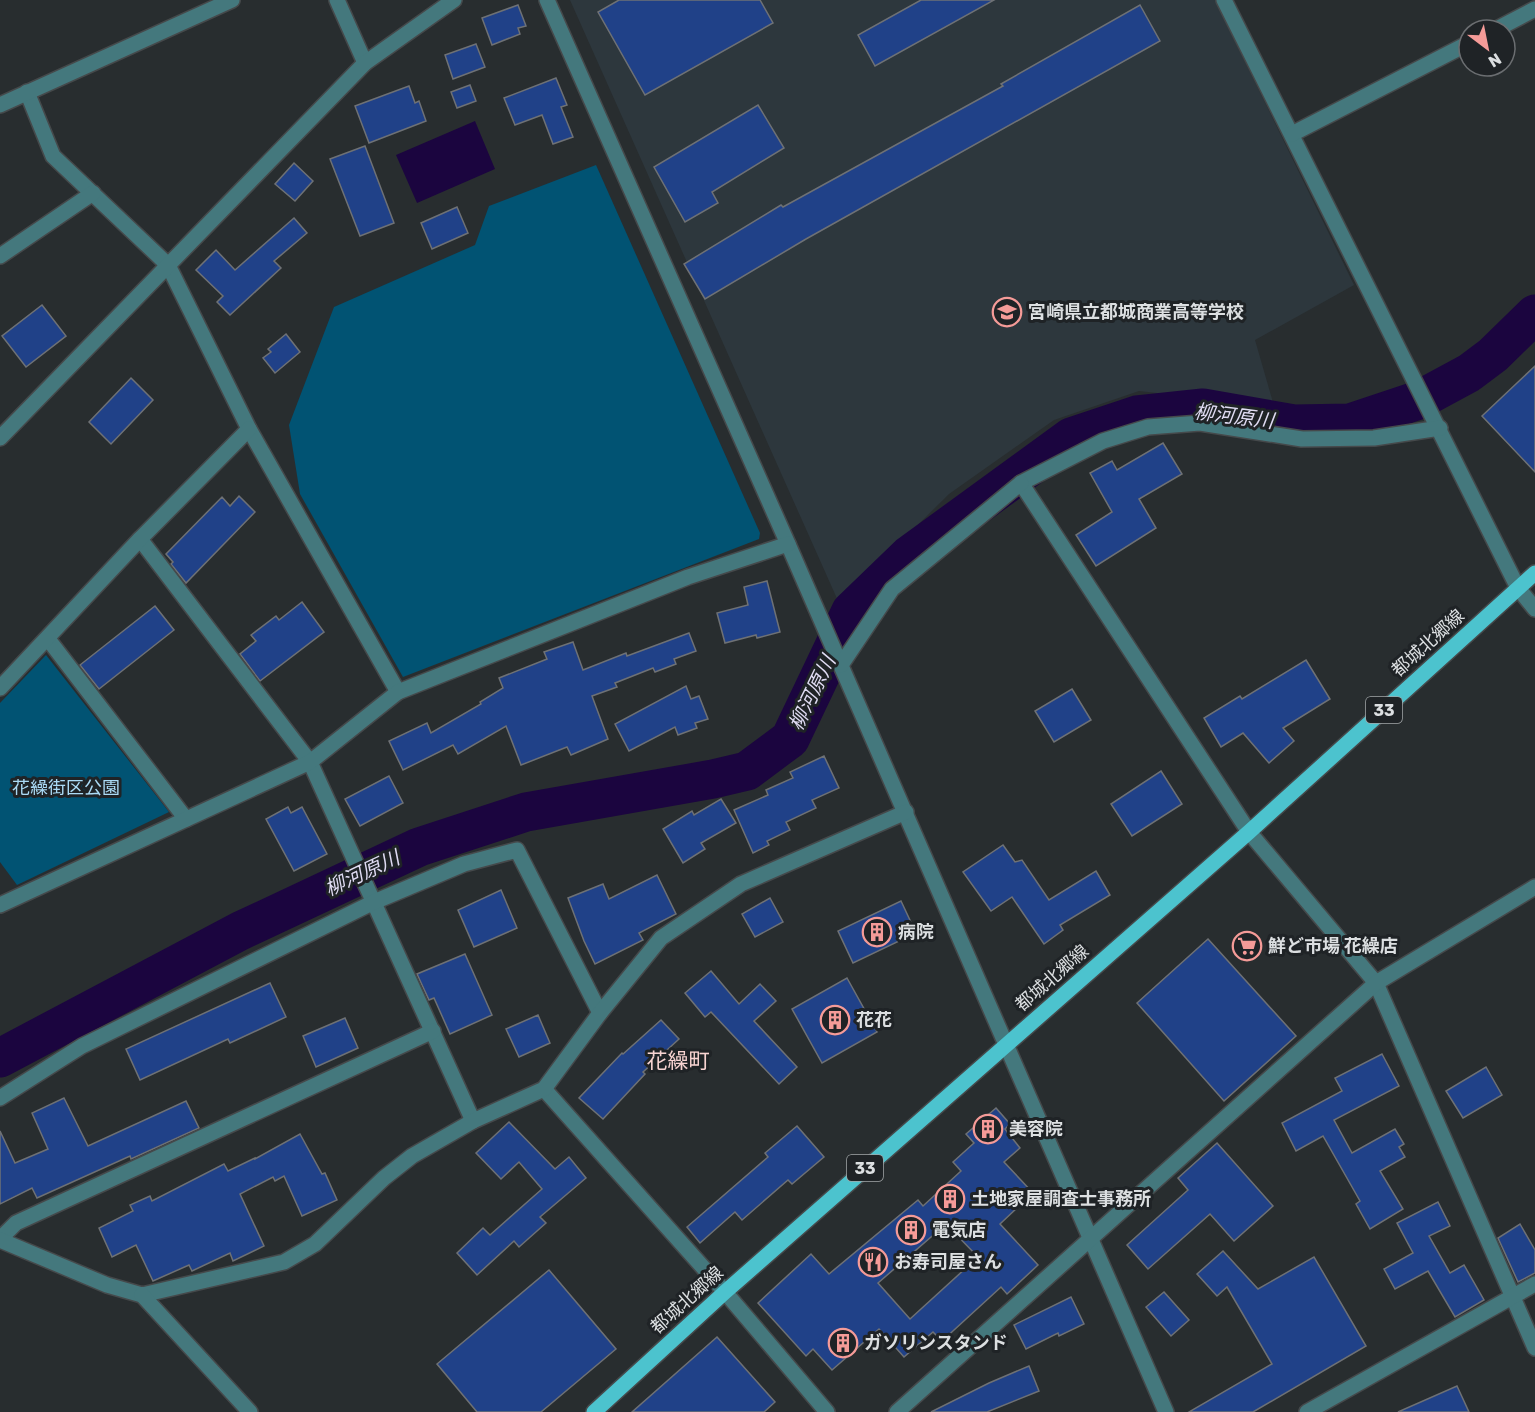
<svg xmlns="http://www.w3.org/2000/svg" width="1535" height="1412" font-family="Rubik,'Noto Sans JP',sans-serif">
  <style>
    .built { fill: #2d373d }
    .green { fill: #015373 }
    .water { fill: #1b053f }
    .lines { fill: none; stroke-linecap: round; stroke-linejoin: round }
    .river { stroke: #1b053f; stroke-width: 39 }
    .building { fill: #204188; stroke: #6e7175; stroke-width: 1.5; fill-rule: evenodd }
    .minor-casing { stroke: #45494b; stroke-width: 18 }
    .major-casing { stroke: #45494b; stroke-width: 18 }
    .minor { stroke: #44787d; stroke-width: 15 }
    .major { stroke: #4cc3ce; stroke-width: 15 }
    .labels { text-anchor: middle; stroke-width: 6; stroke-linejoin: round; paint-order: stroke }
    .shield { fill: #1f2326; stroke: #a3a7a9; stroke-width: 1.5 }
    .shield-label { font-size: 16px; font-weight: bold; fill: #dcdfe1 }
    .poi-label { font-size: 18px; font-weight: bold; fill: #dcdfe1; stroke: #1f2326; text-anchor: start }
    .street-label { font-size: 18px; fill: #dcdfe1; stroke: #1f2326 }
    .park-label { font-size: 18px; fill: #abdbf6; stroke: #1f2326 }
    .water-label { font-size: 20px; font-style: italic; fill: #dfdbf2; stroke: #1f2326 }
    .quarter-label { font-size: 21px; fill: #f8d4d2; stroke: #1f2326 }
  </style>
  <rect width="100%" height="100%" fill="#282d2f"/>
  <polygon class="built" points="570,0 1215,0 1354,285 1255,340 1274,406 1139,391 1054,420 949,494 839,603"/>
  <g class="green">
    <polygon points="596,165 760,533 759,539 403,677 300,494 289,425 334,307 475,245 489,206"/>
    <polygon points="46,655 169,812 17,885 0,862 0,703"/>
  </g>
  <polygon class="water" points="475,121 495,169 417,203 396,155"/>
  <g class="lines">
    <polyline class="river" points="0,1058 240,931 419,847 526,812 713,779 747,771 790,739 851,611 909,555 1071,437 1137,415 1203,408 1294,424 1350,423 1419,400 1469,373 1493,355 1535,314"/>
  </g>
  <g class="building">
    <polygon points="619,0 760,0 773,23 645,95 598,12"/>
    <polygon points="921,0 994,0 875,66 858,35"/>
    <polygon points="518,5 526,26 518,28 520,34 492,45 482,18"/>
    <polygon points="1140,5 1160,41 806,239 705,299 684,264 781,205 783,207 1003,86 1001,84"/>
    <polygon points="476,44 485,67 453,79 445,55"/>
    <polygon points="556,78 567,105 561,107 573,137 553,144 542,115 515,125 504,98"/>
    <polygon points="470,85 476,101 457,108 451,92"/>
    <polygon points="409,86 415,103 419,101 426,121 369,143 355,106"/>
    <polygon points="758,105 784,148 712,192 718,203 685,222 654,167"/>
    <polygon points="365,146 394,223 360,236 330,159"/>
    <polygon points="294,163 313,181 295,201 275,184"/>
    <polygon points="457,207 468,233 432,249 421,223"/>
    <polygon points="294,218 307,233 274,261 281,268 230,315 217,302 223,296 196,270 216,250 235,270"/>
    <polygon points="42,305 66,336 26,367 2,336"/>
    <polygon points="286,334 300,352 275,373 263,358 271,352 268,349"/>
    <polygon points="1535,366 1535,472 1482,416"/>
    <polygon points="131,378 153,400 111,444 89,422"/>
    <polygon points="1163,443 1182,474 1139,499 1156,528 1096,566 1076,535 1112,512 1090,473 1112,461 1117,470"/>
    <polygon points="239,496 255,512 186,583 171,564 173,562 166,554 222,497 230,506"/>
    <polygon points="767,581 780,632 757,638 756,635 725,643 717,613 748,605 744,587"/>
    <polygon points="302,602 324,632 260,681 240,654 256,641 251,635 276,616 279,620"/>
    <polygon points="155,606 174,630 99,689 80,665"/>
    <polygon points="689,633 696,651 674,659 676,664 655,672 653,668 615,683 617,687 592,696 608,739 571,755 567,747 521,765 506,726 458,754 453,745 403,770 389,741 427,723 431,733 481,704 480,702 503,688 499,678 547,659 544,652 573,642 583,670 626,653 627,656"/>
    <polygon points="1306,660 1330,699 1283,728 1294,741 1269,763 1243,733 1221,747 1204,718 1240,696 1242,699"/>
    <polygon points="686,686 691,699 699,696 708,719 695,723 697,728 678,735 675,727 629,751 615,724"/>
    <polygon points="1072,689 1091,720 1054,742 1035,711"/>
    <polygon points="824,756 839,788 812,800 816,808 786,822 790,830 767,841 769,845 753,853 734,810 768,795 766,790 793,778 790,772"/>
    <polygon points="1161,771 1182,804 1132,836 1111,804"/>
    <polygon points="389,776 403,803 360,826 345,799"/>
    <polygon points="721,799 736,823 701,843 705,849 683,863 663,829 692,811 694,815"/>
    <polygon points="288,807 291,813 302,807 327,854 294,871 266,819"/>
    <polygon points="1003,845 1015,862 1022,860 1049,900 1096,871 1110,895 1060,925 1063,930 1044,944 1012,897 991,911 963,872"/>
    <polygon points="657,875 676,914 639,933 643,940 595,964 584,941 568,898 603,884 609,899"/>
    <polygon points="501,890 517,928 474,947 458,910"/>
    <polygon points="770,898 783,922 755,937 742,914"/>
    <polygon points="901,901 916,933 853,963 838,931"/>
    <polygon points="1208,939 1296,1036 1224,1101 1137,1003"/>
    <polygon points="465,954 492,1015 450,1034 434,998 429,1000 417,974"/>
    <polygon points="711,971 739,1004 760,984 776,1001 754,1021 797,1067 779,1084 711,1012 705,1017 685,993"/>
    <polygon points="847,978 877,1032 822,1063 792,1009"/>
    <polygon points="270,983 286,1017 230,1043 228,1039 140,1080 126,1049"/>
    <polygon points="538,1015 550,1043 519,1057 506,1029"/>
    <polygon points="345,1018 358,1048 316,1067 303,1036"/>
    <polygon points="661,1020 679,1039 643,1072 645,1074 603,1119 579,1098 622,1053 623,1054"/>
    <polygon points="1382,1054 1399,1086 1334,1120 1352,1153 1395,1129 1404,1144 1399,1147 1405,1157 1380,1171 1403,1209 1370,1229 1356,1204 1360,1201 1323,1136 1296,1151 1282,1123 1342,1091 1335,1078"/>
    <polygon points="1486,1067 1502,1095 1463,1118 1446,1091"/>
    <polygon points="64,1098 88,1146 186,1101 199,1128 131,1159 130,1156 37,1198 32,1188 0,1204 0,1131 15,1163 48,1149 32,1113"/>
    <path d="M996 1108 1010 1124 1005 1129 1020 1148 1004 1162 1033 1193 1000 1224 1038 1265 1007 1294 1001 1287 942 1341 933 1332 904 1357 879 1329 832 1370 813 1349 806 1356 758 1303 811 1254 829 1274 918 1200 923 1206 961 1171 953 1162 974 1143 966 1134ZM946 1224 978 1257 910 1319 878 1283Z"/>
    <polygon points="509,1122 555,1169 569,1157 586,1178 540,1217 546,1223 519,1247 514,1241 477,1275 457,1253 483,1228 490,1235 542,1189 519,1162 501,1179 476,1153"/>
    <polygon points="797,1126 824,1157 792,1184 788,1180 742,1220 735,1212 700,1243 687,1227 768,1157 765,1153"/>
    <polygon points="300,1134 322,1174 325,1173 337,1200 302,1216 284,1176 275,1181 273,1177 240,1194 264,1246 233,1261 230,1253 192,1271 189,1265 153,1281 136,1245 112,1257 99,1228 133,1211 130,1205 150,1196 152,1201 224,1164 228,1171 255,1158 255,1159"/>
    <polygon points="1217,1143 1273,1206 1234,1241 1210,1214 1148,1269 1127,1245 1188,1190 1178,1178"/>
    <polygon points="1438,1202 1450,1226 1429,1236 1450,1273 1464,1265 1484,1300 1455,1317 1428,1271 1395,1289 1384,1269 1413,1253 1397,1223"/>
    <polygon points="1520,1224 1535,1250 1535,1273 1518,1282 1498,1238"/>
    <polygon points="1223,1251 1258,1289 1314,1257 1366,1346 1253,1412 1189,1412 1272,1364 1227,1287 1217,1296 1197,1274"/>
    <polygon points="549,1270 616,1349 541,1412 477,1412 437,1364"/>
    <polygon points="1164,1292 1189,1320 1171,1336 1146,1307"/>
    <polygon points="1071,1297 1084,1324 1059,1336 1058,1333 1026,1349 1014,1325"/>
    <polygon points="717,1337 775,1402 764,1412 632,1412"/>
    <polygon points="1029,1366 1039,1391 987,1412 931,1412 989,1383"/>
    <polygon points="1457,1386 1469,1412 1398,1412"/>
  </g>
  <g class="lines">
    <g class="minor-casing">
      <g id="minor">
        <polyline points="337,0 365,63"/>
        <polyline points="547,0 788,544 1166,1412"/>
        <polyline points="1224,0 1518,588 1535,609"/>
        <polyline points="1495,30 1535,9"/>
        <polyline points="27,92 53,156 168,265 249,429 398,692"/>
        <polyline points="0,105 232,0"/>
        <polyline points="1292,134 1469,43"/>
        <polyline points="0,256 93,193"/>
        <polyline points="1440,428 1374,438 1302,439 1200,423 1148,427 1103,441 1021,483 1249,832 1376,983 1535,1348"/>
        <polyline points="0,438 365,63 454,0"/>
        <polyline points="140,539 310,762 473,1121"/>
        <polyline points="48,639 186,819"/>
        <polyline points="841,665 892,589 1021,483"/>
        <polyline points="0,688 140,539 249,429"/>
        <polyline points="0,905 310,762 398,692 688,577 788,544"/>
        <polyline points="544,1089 725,1292 827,1412"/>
        <polyline points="0,1098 82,1046 374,902 464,864 517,850 600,1013"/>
        <polyline points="0,1239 16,1223 433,1031"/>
        <polyline points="0,1240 107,1285 142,1295 284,1262 315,1244 384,1178 412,1156 473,1121 544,1089 600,1013 661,938 741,884 906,812"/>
        <polyline points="142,1295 250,1412"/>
        <polyline points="897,1412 1376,983 1535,887"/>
        <polyline points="1307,1412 1535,1284"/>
      </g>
    </g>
    <g class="major-casing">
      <polyline id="major" points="594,1412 725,1292 1249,832 1535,573"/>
    </g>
    <use href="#minor" class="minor"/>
    <use href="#major" class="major"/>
  </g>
  <defs>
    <g id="school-ring" transform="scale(1.5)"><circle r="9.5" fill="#1f2326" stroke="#f59b98" stroke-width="1.5"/><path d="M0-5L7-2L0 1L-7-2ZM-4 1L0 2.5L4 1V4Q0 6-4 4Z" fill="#f59b98"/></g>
    <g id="building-ring" transform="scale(1.5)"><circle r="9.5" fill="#1f2326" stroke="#f59b98" stroke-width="1.5"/><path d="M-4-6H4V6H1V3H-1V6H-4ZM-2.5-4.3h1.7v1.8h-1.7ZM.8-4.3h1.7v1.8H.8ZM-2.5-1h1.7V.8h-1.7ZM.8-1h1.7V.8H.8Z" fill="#f59b98"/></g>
    <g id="supermarket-ring" transform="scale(1.5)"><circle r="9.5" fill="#1f2326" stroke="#f59b98" stroke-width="1.5"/><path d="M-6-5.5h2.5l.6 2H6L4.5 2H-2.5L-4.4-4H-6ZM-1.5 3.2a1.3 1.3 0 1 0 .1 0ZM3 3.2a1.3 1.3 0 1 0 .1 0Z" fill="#f59b98"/></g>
    <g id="restaurant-ring" transform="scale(1.5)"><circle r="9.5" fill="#1f2326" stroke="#f59b98" stroke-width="1.5"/><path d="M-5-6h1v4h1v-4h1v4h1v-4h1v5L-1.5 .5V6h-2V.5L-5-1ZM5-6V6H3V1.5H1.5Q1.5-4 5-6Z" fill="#f59b98"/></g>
  </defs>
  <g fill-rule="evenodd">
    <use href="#school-ring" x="1007" y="312"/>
    <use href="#building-ring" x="877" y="932"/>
    <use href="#supermarket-ring" x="1247" y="946"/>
    <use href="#building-ring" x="835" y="1020"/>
    <use href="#building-ring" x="988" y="1129"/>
    <use href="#building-ring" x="950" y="1199"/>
    <use href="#building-ring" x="911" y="1230"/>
    <use href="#restaurant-ring" x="873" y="1262"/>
    <use href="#building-ring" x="843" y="1343"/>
  </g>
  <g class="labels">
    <g class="shield">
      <rect x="1366" y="697" width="36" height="26" rx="4.5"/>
      <rect x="847" y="1155" width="36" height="26" rx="4.5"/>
    </g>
    <g class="shield-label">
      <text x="1384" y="716">33</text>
      <text x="865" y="1174">33</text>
    </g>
    <g class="poi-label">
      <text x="1028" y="318">宮崎県立都城商業高等学校</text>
      <text x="898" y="938">病院</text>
      <text x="1268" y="952">鮮ど市場 花繰店</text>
      <text x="856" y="1026">花花</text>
      <text x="1009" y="1135">美容院</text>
      <text x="971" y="1205">土地家屋調査士事務所</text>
      <text x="932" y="1236">電気店</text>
      <text x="894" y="1268">お寿司屋さん</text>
      <text x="864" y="1349">ガソリンスタンド</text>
    </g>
    <g class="street-label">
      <text transform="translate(1428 643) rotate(-42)" y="6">都城北郷線</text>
      <text transform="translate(1052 978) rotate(-41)" y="6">都城北郷線</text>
      <text transform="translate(687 1300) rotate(-42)" y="6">都城北郷線</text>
    </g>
    <g class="park-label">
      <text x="66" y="794">花繰街区公園</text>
    </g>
    <g class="water-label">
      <text transform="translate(1234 416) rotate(7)" y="7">柳河原川</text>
      <text transform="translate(812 693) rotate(-64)" y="7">柳河原川</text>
      <text transform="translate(362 873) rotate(-25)" y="7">柳河原川</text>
    </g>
    <g class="quarter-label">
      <text x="678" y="1068">花繰町</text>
    </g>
  </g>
  <g transform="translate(1487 48) rotate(148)"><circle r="28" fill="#1f2326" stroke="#6b6e71" stroke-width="1.5"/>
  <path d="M0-4.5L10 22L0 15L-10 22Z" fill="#f59b98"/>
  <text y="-9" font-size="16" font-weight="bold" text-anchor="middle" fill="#dcdfe1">N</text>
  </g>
</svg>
